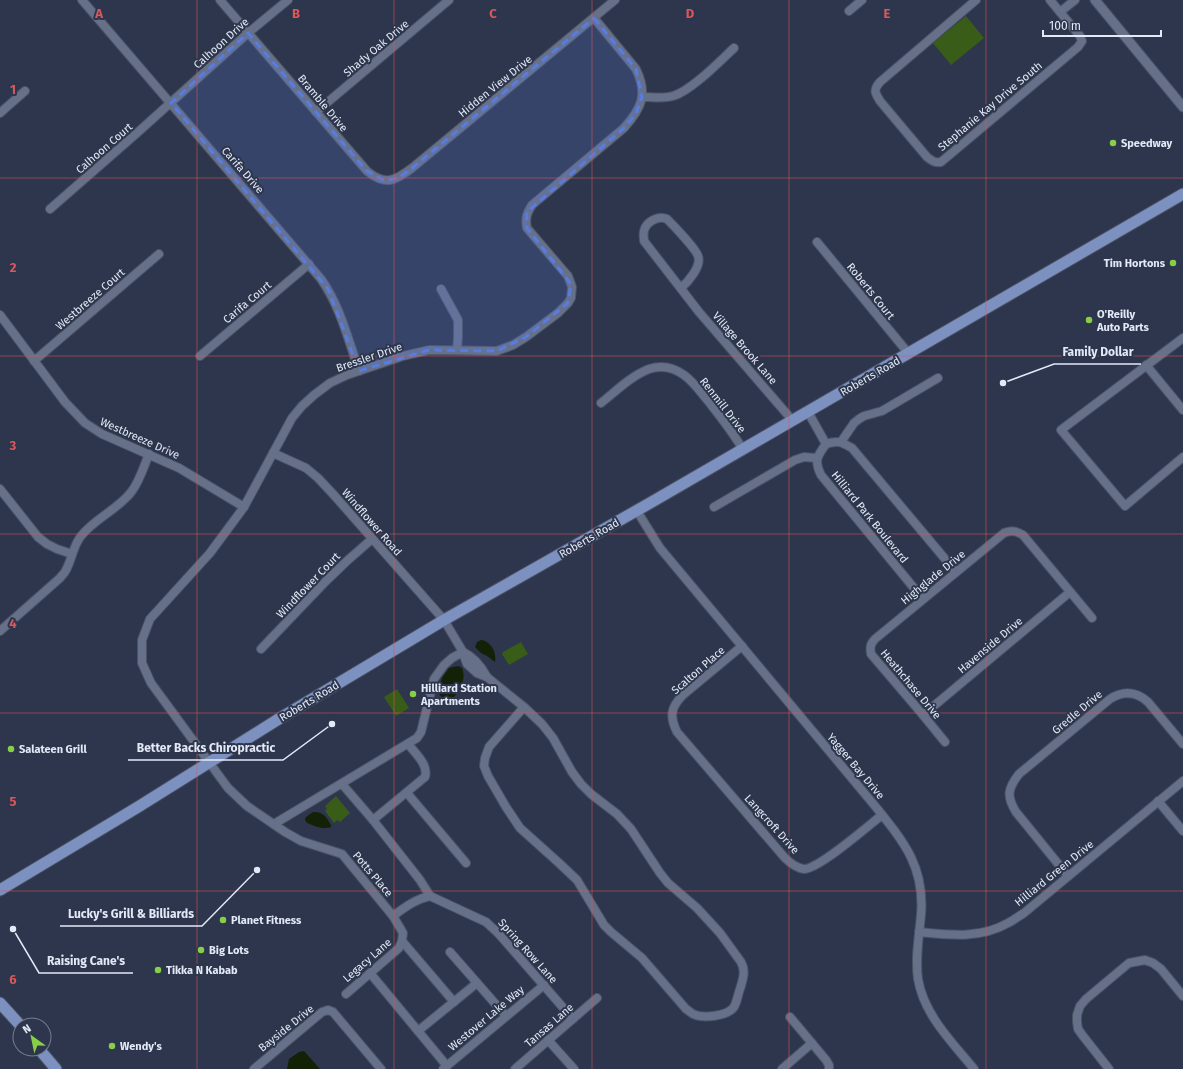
<svg xmlns="http://www.w3.org/2000/svg" width="1183" height="1069" font-family="'Fira Sans',sans-serif">
  <style>
    .green { fill: #395c19 }
    .water { fill: #132107 }
    .lines { fill: none; stroke-linecap: round; stroke-linejoin: round }
    .minor-casing { stroke: #4b5264; stroke-width: 10 }
    .tertiary-casing { stroke: #4b5264; stroke-width: 11 }
    .primary-casing { stroke: #4b5264; stroke-width: 13 }
    .minor { stroke: #667089; stroke-width: 8 }
    .tertiary { stroke: #667089; stroke-width: 9 }
    .primary { stroke: #7d91c1; stroke-width: 11 }
    .marked { fill: #587ce1; fill-opacity: 0.2; stroke: #587ce1; stroke-width: 3; stroke-dasharray: 8 5; stroke-linejoin: round }
    .grid { fill: none; stroke: #d9585c; stroke-width: 1; stroke-opacity: 0.55 }
    .poi-dot { fill: #88cf49; stroke: #2d364c; stroke-width: 1.5 }
    .labels { text-anchor: middle; stroke-width: 4; stroke-linejoin: round; paint-order: stroke }
    .street-label { font-size: 11px; fill: #e3e9f7; stroke: #2d364c }
    .poi-label { font-size: 11px; font-weight: bold; fill: #e3e9f7; stroke: #2d364c; text-anchor: start }
    .grid-label { font-size: 13px; text-anchor: middle; font-weight: bold; fill: #d9585c; stroke: #2d364c; stroke-width: 4; stroke-linejoin: round; paint-order: stroke }
    .leader { fill: none; stroke: #e3e9f7; stroke-width: 1.5 }
    .callout-dot { fill: #e3e9f7; stroke: #2d364c; stroke-width: 1.5 }
    .callout-label { font-size: 12px; text-anchor: middle; font-weight: bold; fill: #e3e9f7; stroke: #2d364c; stroke-width: 4; stroke-linejoin: round; paint-order: stroke }
  </style>
  <rect width="100%" height="100%" fill="#2d364c"/>
  <g class="green">
    <polygon points="966,16 984,38 951,65 933,43"/>
    <polygon points="521,642 528,654 509,665 502,654 503,652"/>
    <polygon points="397,689 409,708 396,716 384,697"/>
    <polygon points="336,796 350,813 340,822 337,820 334,823 325,811 327,809 325,806"/>
  </g>
  <g class="water">
    <path d="M481 640C491 641 497 653 495 662L487 656 481 653 475 647 477 642Z"/>
    <path d="M458 666 462 668C467 680 459 690 453 699 446 701 441 698 438 692L442 678 449 668Z"/>
    <path d="M313 812C323 811 327 818 331 825V827C323 830 313 826 306 822L305 819 306 817Z"/>
    <polygon points="304,1051 320,1069 287,1069 289,1059 299,1052"/>
  </g>
  <g class="lines">
    <g class="minor-casing">
      <g id="minor">
        <path d="M82 0 321 279C340 306 348 339 359 371"/>
        <path d="M220 0 367 171C385 186 395 181 412 168L615 0"/>
        <path d="M976 0 880 82C873 90 875 93 880 101L927 157C932 161 935 163 941 162L1078 47 1082 41 1080 36 1050 0"/>
        <polyline points="849,11 862,0"/>
        <polyline points="1060,12 1075,0"/>
        <path d="M642 97C653 97 663 99 673 96 691 91 720 61 734 48"/>
        <polyline points="316,112 449,0"/>
        <polyline points="0,113 25,91"/>
        <polyline points="50,209 137,133 248,33 288,0"/>
        <polyline points="817,242 909,354"/>
        <path d="M681 288C688 282 702 266 698 256 696 249 674 226 667 219 658 215 646 222 644 231 643 235 644 238 644 241L699 312 793 421"/>
        <polyline points="441,289 458,320 458,337 457,350"/>
        <polyline points="0,315 65,402 85,423 102,434 179,468 244,507"/>
        <polyline points="1183,338 1061,430 1125,506 1183,457"/>
        <polyline points="200,356 309,264"/>
        <polyline points="34,361 159,254"/>
        <polyline points="1146,365 1183,410"/>
        <path d="M601 403C616 391 631 376 649 369 661 365 673 367 684 375 694 382 701 393 709 402 721 418 733 432 743 450"/>
        <path d="M808 412 826 444C817 456 814 461 821 475L923 599"/>
        <polyline points="841,442 854,423 859,419 864,416 882,411 938,378"/>
        <path d="M826 444C838 440 841 442 852 448L956 572"/>
        <path d="M273 453 306 468 318 478 333 494 444 620 463 652 465 659 467 664 477 673 487 677 498 686 524 707 542 724 553 738 572 772 581 784 591 794 617 814 631 829 660 873 668 883 697 908 720 933 741 962C746 971 743 979 740 989 738 994 737 1002 734 1007 728 1016 703 1019 693 1014 691 1013 688 1010 686 1009L642 958 611 932 604 925 577 880 559 863 520 828 506 807 488 776 484 766 485 758 489 747 524 707"/>
        <polyline points="0,489 38,537 47,544 57,549 72,554"/>
        <polyline points="714,507 795,460 804,457 817,458"/>
        <path d="M637 511 660 548 875 806C904 842 925 867 921 915 919 937 915 958 918 979 924 1015 952 1042 974 1069"/>
        <path d="M0 631 60 578C62 575 65 573 66 570 72 559 73 546 81 536 95 518 119 509 132 491 140 480 144 466 149 454"/>
        <path d="M742 646 683 695C671 707 669 716 677 732L785 858C790 863 797 868 804 869 819 869 868 826 882 815"/>
        <polyline points="261,649 325,582 348,560 372,539"/>
        <path d="M463 652C474 657 481 666 487 677"/>
        <polyline points="923,715 1070,592"/>
        <path d="M945 742 923 715 871 654C870 648 870 644 875 639L1004 533C1012 530 1016 531 1023 535L1092 618"/>
        <polyline points="342,784 373,820 420,880 430,896"/>
        <polyline points="407,793 466,863"/>
        <polyline points="1158,801 1183,831"/>
        <path d="M373 820 425 777C429 765 415 753 408 744"/>
        <polyline points="274,824 417,738 421,732 434,679 444,665 452,658 463,652"/>
        <path d="M1068 876 1016 812C1006 796 1008 788 1019 774L1110 699C1124 690 1137 692 1148 702L1183 744"/>
        <path d="M393 916C405 907 416 899 430 896L486 922 498 933 573 1019"/>
        <path d="M919 932C950 935 980 939 1008 923 1014 920 1019 916 1024 913L1183 781"/>
        <polyline points="450,952 506,1016"/>
        <polyline points="370,973 447,1066"/>
        <polyline points="346,994 399,948 402,941"/>
        <path d="M454 1002 402 941 403 933 393 916 342 854 301 841 285 832 247 806 228 788 151 683 142 663V640L150 619 210 553 244 507 292 418 302 406 314 395 330 383 347 375 403 356 429 350 497 351 513 345 526 337 558 313 568 303 571 298 572 287 571 284 568 276 561 268 527 228C525 218 527 213 532 205L624 128C642 108 648 94 636 69L594 18"/>
        <polyline points="790,1017 826,1060 829,1065 829,1069"/>
        <polyline points="418,1031 477,983"/>
        <polyline points="548,1040 574,1069"/>
        <polyline points="254,1069 322,1012 328,1010 333,1012 381,1069"/>
        <polyline points="443,1069 544,985"/>
        <polyline points="515,1069 597,998"/>
        <polyline points="782,1069 812,1043"/>
        <polyline points="1109,1069 1083,1036 1078,1029 1077,1022 1077,1015 1080,1006 1086,999 1129,963 1145,960 1153,963 1161,969 1183,996"/>
      </g>
    </g>
    <g class="tertiary-casing">
      <polyline id="tertiary" points="1095,0 1183,107"/>
    </g>
    <g class="primary-casing">
      <g id="primary">
        <polyline points="0,890 138,807 277,720 444,620 650,503 1183,194"/>
        <polyline points="0,1003 20,1025"/>
        <polyline points="39,1049 56,1069"/>
      </g>
    </g>
    <use href="#minor" class="minor"/>
    <use href="#tertiary" class="tertiary"/>
    <use href="#primary" class="primary"/>
  </g>
  <path class="marked" d="M594 18 636 69 642 97 636 114 624 128 527 212V228L571 284 568 303 526 337 497 351 429 350 359 371 328 289 171 103 248 33 367 171 385 181 400 177 412 168Z"/>
  <path class="grid" d="M197 0V1069M394 0V1069M592 0V1069M789 0V1069M986 0V1069M0 178H1183M0 356H1183M0 534H1183M0 713H1183M0 891H1183"/>
  <g class="poi-dot">
    <circle cx="1113" cy="143" r="4"/>
    <circle cx="1173" cy="263" r="4"/>
    <circle cx="1089" cy="320" r="4"/>
    <circle cx="413" cy="694" r="4"/>
    <circle cx="11" cy="749" r="4"/>
    <circle cx="223" cy="920" r="4"/>
    <circle cx="201" cy="950" r="4"/>
    <circle cx="158" cy="970" r="4"/>
    <circle cx="112" cy="1046" r="4"/>
  </g>
  <g class="labels">
    <g class="street-label">
      <text transform="translate(221 43) rotate(-42)" y="4">Calhoon Drive</text>
      <text transform="translate(376 48) rotate(-40)" y="4">Shady Oak Drive</text>
      <text transform="translate(495 86) rotate(-39)" y="4">Hidden View Drive</text>
      <text transform="translate(323 103) rotate(50)" y="4">Bramble Drive</text>
      <text transform="translate(990 106) rotate(-40)" y="4">Stephanie Kay Drive South</text>
      <text transform="translate(104 148) rotate(-41)" y="4">Calhoon Court</text>
      <text transform="translate(243 170) rotate(49)" y="4">Carifa Drive</text>
      <text transform="translate(871 291) rotate(51)" y="4">Roberts Court</text>
      <text transform="translate(90 299) rotate(-41)" y="4">Westbreeze Court</text>
      <text transform="translate(247 302) rotate(-40)" y="4">Carifa Court</text>
      <text transform="translate(745 348) rotate(49)" y="4">Village Brook Lane</text>
      <text transform="translate(369 357) rotate(-19)" y="4">Bressler Drive</text>
      <text transform="translate(870 376) rotate(-30)" y="4">Roberts Road</text>
      <text transform="translate(723 405) rotate(52)" y="4">Renmill Drive</text>
      <text transform="translate(140 438) rotate(24)" y="4">Westbreeze Drive</text>
      <text transform="translate(870 517) rotate(51)" y="4">Hilliard Park Boulevard</text>
      <text transform="translate(372 522) rotate(49)" y="4">Windflower Road</text>
      <text transform="translate(589 538) rotate(-30)" y="4">Roberts Road</text>
      <text transform="translate(933 577) rotate(-39)" y="4">Highglade Drive</text>
      <text transform="translate(308 585) rotate(-46)" y="4">Windflower Court</text>
      <text transform="translate(990 645) rotate(-40)" y="4">Havenside Drive</text>
      <text transform="translate(698 670) rotate(-41)" y="4">Scalton Place</text>
      <text transform="translate(911 684) rotate(50)" y="4">Heathchase Drive</text>
      <text transform="translate(309 701) rotate(-31)" y="4">Roberts Road</text>
      <text transform="translate(1077 712) rotate(-40)" y="4">Gredle Drive</text>
      <text transform="translate(856 766) rotate(50)" y="4">Yagger Bay Drive</text>
      <text transform="translate(772 824) rotate(48)" y="4">Langcroft Drive</text>
      <text transform="translate(1054 873) rotate(-39)" y="4">Hilliard Green Drive</text>
      <text transform="translate(373 874) rotate(50)" y="4">Potts Place</text>
      <text transform="translate(528 951) rotate(48)" y="4">Spring Row Lane</text>
      <text transform="translate(367 960) rotate(-41)" y="4">Legacy Lane</text>
      <text transform="translate(486 1018) rotate(-40)" y="4">Westover Lake Way</text>
      <text transform="translate(549 1025) rotate(-41)" y="4">Tansas Lane</text>
      <text transform="translate(286 1028) rotate(-39)" y="4">Bayside Drive</text>
    </g>
    <g class="poi-label">
      <text x="1121" y="147">Speedway</text>
      <text x="1165" y="267" text-anchor="end">Tim Hortons</text>
      <text x="1097" y="318">O'Reilly<tspan x="1097" dy="13">Auto Parts</tspan></text>
      <text x="421" y="692">Hilliard Station<tspan x="421" dy="13">Apartments</tspan></text>
      <text x="19" y="753">Salateen Grill</text>
      <text x="231" y="924">Planet Fitness</text>
      <text x="209" y="954">Big Lots</text>
      <text x="166" y="974">Tikka N Kabab</text>
      <text x="120" y="1050">Wendy's</text>
    </g>
  </g>
  <g class="grid-label">
    <text x="99" y="18">A</text>
    <text x="296" y="18">B</text>
    <text x="493" y="18">C</text>
    <text x="690" y="18">D</text>
    <text x="887" y="18">E</text>
    <text x="13" y="94">1</text>
    <text x="13" y="272">2</text>
    <text x="13" y="450">3</text>
    <text x="13" y="628">4</text>
    <text x="13" y="806">5</text>
    <text x="13" y="984">6</text>
  </g>
  <path class="leader" d="M1003 383L1054 364H1141M332 724L283 760H128M257 870L202 926H60M13 929L39 973H133"/>
  <g class="callout-dot">
    <circle cx="1003" cy="383" r="4"/>
    <circle cx="332" cy="724" r="4"/>
    <circle cx="257" cy="870" r="4"/>
    <circle cx="13" cy="929" r="4"/>
  </g>
  <g class="callout-label">
    <text x="1098" y="356">Family Dollar</text>
    <text x="206" y="752">Better Backs Chiropractic</text>
    <text x="131" y="918">Lucky's Grill &amp; Billiards</text>
    <text x="86" y="965">Raising Cane's</text>
  </g>
  <g transform="translate(32 1037) rotate(327)"><circle r="19" fill="#2d364c" stroke="#767e90"/>
  <path d="M0-3L7 15L0 10L-7 15Z" fill="#88cf49"/>
  <text y="-6" font-size="11" font-weight="bold" text-anchor="middle" fill="#e3e9f7">N</text>
  </g>
  <path d="M1043 30v6h118v-6" fill="none" stroke="#e3e9f7" stroke-width="2"/>
  <text x="1049" y="30" font-size="12" fill="#e3e9f7" stroke="#2d364c" stroke-width="3" paint-order="stroke">100 m</text>
</svg>
